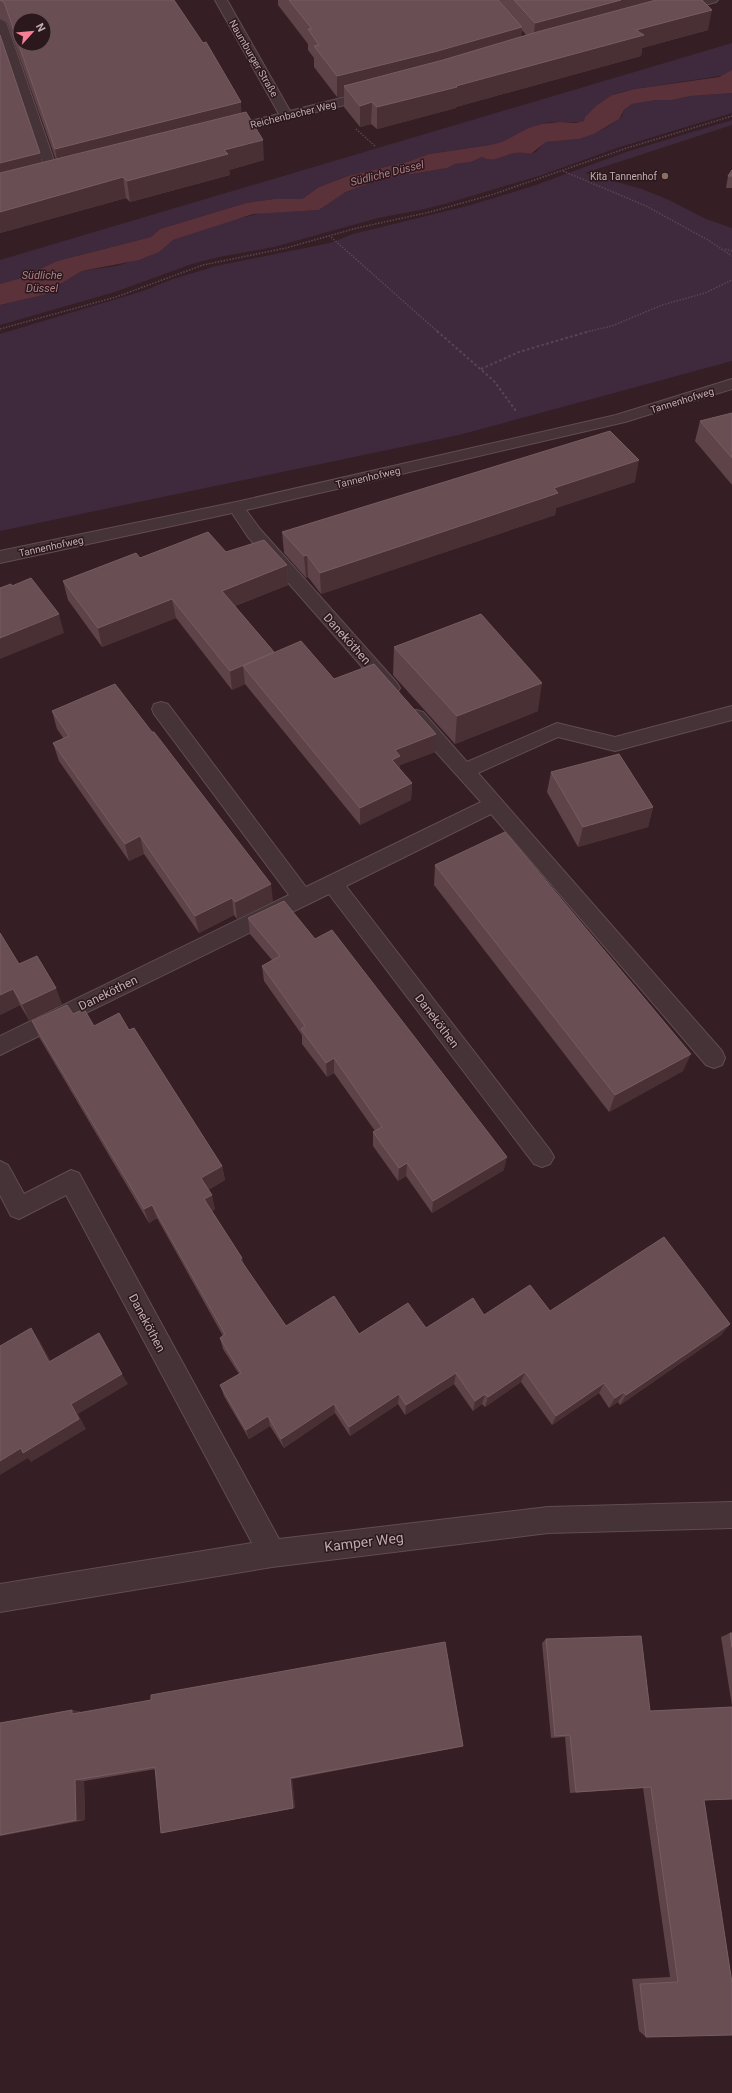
<svg xmlns="http://www.w3.org/2000/svg" width="732" height="2093" font-family="Roboto,sans-serif">
  <style>
    .green { fill: #3f293c }
    .water { fill: #5b313a }
    .lines { fill: none; stroke-linecap: round; stroke-linejoin: round }
    .minor-casing { stroke: #614d51; stroke-width: 2 }
    .path-far1 { stroke: #5b4453; stroke-width: 1.5; stroke-dasharray: 1.5 1.5; stroke-linecap: butt }
    .path { stroke: #5b4453; stroke-width: 2; stroke-dasharray: 2.5 2.5; stroke-linecap: butt }
    .minor { fill: #463337; fill-rule: evenodd }
    .wall { fill: #5e4349; fill-rule: evenodd }
    .shaded-wall { fill: #493035 }
    .building { fill: #694e54; stroke: #775d62; fill-rule: evenodd }
    .education-dot { fill: #8d6e63; stroke: #2a181c; stroke-width: 1.5 }
    .labels { text-anchor: middle; stroke-width: 3; stroke-linejoin: round; paint-order: stroke }
    .far-street-label { font-size: 10px; fill: #c3acb0; stroke: #2a181c }
    .far-poi-label { font-size: 10px; fill: #c3acb0; stroke: #2a181c; text-anchor: end }
    .far-water-label { font-size: 11px; font-style: italic; fill: #b17c88; stroke: #2a181c }
    .street-label { font-size: 12px; fill: #c3acb0; stroke: #2a181c }
    .near-street-label { font-size: 14px; fill: #c3acb0; stroke: #2a181c }
  </style>
  <rect width="100%" height="100%" fill="#351f24"/>
  <g class="green">
    <polygon points="732,43 732,70 726,75 635,89 614,94 597,105 583,122 550,122 528,128 502,142 490,145 429,154 410,161 348,176 319,187 302,199 274,199 246,203 160,229 151,237 57,261 21,278 0,284 0,260"/>
    <path d="M732 93V113L617 148 542 175 448 203 421 210 378 218 274 247 219 257 192 264 115 292 0 325V305L47 294 57 286 82 271 116 266 149 256 173 240 223 222 262 213 319 210 346 192 370 183 404 174H413L447 168 455 164 471 162 482 157C494 164 505 154 516 153 523 152 529 154 536 152L545 142 579 139 594 134 610 125 622 116 624 110 632 104 656 100H672L691 96Z"/>
    <polygon points="732,120 732,125 585,173 642,189 669,200 706,219 732,228 732,361 459,435 0,531 0,334 143,291 173,279 216,266 330,243 353,234 471,205 533,186 626,152"/>
  </g>
  <path class="water" d="M732 70V93L691 96 672 100H656L632 104 624 110 619 119 594 134 579 139 546 142 532 153C527 154 522 152 516 153 504 154 494 164 482 157L471 162 455 164 447 168 412 174H404L370 183 346 192 319 210 253 214 182 237 173 240 159 252 139 260 82 271 57 286 47 294 0 305V284L21 278 57 261 151 237 160 229 246 203 274 199H302L319 187 348 176 410 161 429 154 490 145 502 142 528 128 542 124 560 122 576 123 584 121 585 117 597 105 612 95 635 89 719 77Z"/>
  <g class="lines">
    <g class="minor-casing">
      <g id="minor">
        <polygon points="215,0 227,0 290,111 373,90 379,94 377,97 228,134 220,134 218,131 220,128 279,114"/>
        <polygon points="700,0 718,0 716,2 676,13 670,10 672,8"/>
        <polygon points="0,19 6,22 59,175 58,178 48,178 47,175 0,38"/>
        <polygon points="732,379 732,389 625,422 246,510 260,529 397,683 400,688 397,693 391,694 385,693 248,537 232,513 0,563 0,551 236,502 616,415"/>
        <polygon points="161,702 168,704 306,887 481,802 409,722 407,717 409,712 416,710 423,712 467,762 557,723 615,737 732,706 732,720 615,751 558,737 478,773 722,1051 725,1058 722,1065 714,1068 706,1065 491,814 346,886 550,1150 554,1157 550,1164 542,1167 534,1164 329,894 0,1055 0,1036 289,895 154,714 152,709 154,704"/>
        <polygon points="0,1161 8,1165 24,1194 71,1170 79,1173 279,1539 548,1507 732,1502 732,1528 548,1533 272,1567 0,1612 0,1584 252,1543 66,1195 19,1219 11,1216 0,1195"/>
      </g>
    </g>
    <g class="path-far1">
      <polyline points="356,129 376,147"/>
      <polyline points="563,171 646,206 708,240 732,256"/>
      <polyline points="331,237 438,332"/>
      <polyline points="725,249 732,251"/>
      <polyline points="0,329 116,297 203,265 286,248 357,228 430,212 491,195 627,148 732,116"/>
      <polyline points="586,332 612,326 662,305 705,293 732,280"/>
    </g>
    <g class="path">
      <polyline points="437,331 494,381 516,411"/>
      <polyline points="481,369 519,352 590,331"/>
    </g>
    <use href="#minor" class="minor"/>
  </g>
  <g class="wall">
    <polygon points="0,0 241,102 241,113 264,160 229,170 230,175 130,202 126,198 0,233 0,35 42,163 56,160 7,22 0,18"/>
    <path d="M278 0H702L708 30 642 48 641 56 456 107V108L377 129 371 124 360 127 344 107V96L337 97 314 67V58L308 50V44L278 5ZM522 30 526 35 521 37Z"/>
    <polygon points="732,170 732,188 726,188 728,176"/>
    <polygon points="732,413 732,485 695,441 700,421"/>
    <polygon points="635,482 556,508 555,515 321,594 308,577 306,578 284,553 282,532"/>
    <polygon points="226,552 287,565 288,585 235,606 274,652 274,653 334,679 435,752 400,765 400,769 412,783 411,800 360,825 245,684 232,690 176,618 102,647 68,600 63,581 140,558"/>
    <polygon points="394,647 538,711 455,744 393,675"/>
    <polygon points="52,711 273,901 237,919 234,915 199,933 144,854 129,861 59,761 53,743 64,739 57,729"/>
    <polygon points="551,772 653,807 648,827 578,847 547,792"/>
    <polygon points="435,865 683,1071 609,1112 434,885"/>
    <polygon points="248,918 504,1170 432,1213 406,1176 398,1181 373,1146 373,1132 375,1131 334,1073 327,1077 302,1044 302,1035 264,981 262,966 272,960 250,934"/>
    <polygon points="19,964 62,1004 29,1020 20,1005 0,1015"/>
    <polygon points="73,1014 94,1026 129,1030 222,1166 225,1180 208,1190 215,1209 212,1211 242,1258 244,1265 286,1326 359,1334 426,1328 484,1315 550,1311 730,1324 721,1335 620,1405 618,1402 609,1408 599,1393 552,1425 521,1382 485,1407 482,1404 473,1411 454,1384 405,1415 398,1404 350,1436 335,1413 284,1448 270,1426 249,1439 224,1396 220,1385 239,1374 223,1349 220,1338 223,1336 157,1218 149,1223 39,1037 32,1021"/>
    <polygon points="730,1633 732,1633 732,1706 721,1637"/>
    <polygon points="546,1639 704,1800 732,1983 646,2037 639,2031 632,1979 670,1977 643,1788 570,1793 565,1737 551,1738 542,1643"/>
    <polygon points="72,1710 81,1712 463,1746 460,1747 292,1779 295,1808 167,1832 156,1769 84,1781 85,1820 0,1836 0,1723"/>
  </g>
  <g class="shaded-wall">
    <polygon points="621,0 681,0 533,43 535,23"/>
    <polygon points="712,10 708,30 642,48 641,56 456,107 456,108 377,129 377,107 456,86 636,30"/>
    <polygon points="522,27 520,47 344,86 344,96 337,97 337,76"/>
    <polygon points="241,102 242,122 59,169 55,149"/>
    <polygon points="372,102 371,124 360,127 360,106"/>
    <polygon points="263,140 264,160 229,170 230,175 130,202 127,181 224,150"/>
    <polygon points="40,153 44,173 0,184 0,163"/>
    <polygon points="123,177 126,198 0,233 0,212"/>
    <polygon points="639,460 635,482 556,508 555,515 321,594 320,573 554,488"/>
    <polygon points="307,555 308,577 306,578 304,556"/>
    <polygon points="287,565 288,585 224,610 222,591"/>
    <polygon points="172,599 176,618 102,647 98,628"/>
    <polygon points="59,614 64,633 0,659 0,638"/>
    <polygon points="274,652 275,671 243,666 245,684 232,690 230,671"/>
    <polygon points="542,683 538,711 455,744 457,716"/>
    <polygon points="436,734 435,752 400,765 400,773 392,760 395,750"/>
    <polygon points="412,783 411,800 360,825 360,808"/>
    <polygon points="653,807 648,827 578,847 583,827"/>
    <polygon points="140,836 144,854 129,861 125,844"/>
    <polygon points="271,884 273,901 237,919 235,902"/>
    <polygon points="232,898 234,915 199,933 195,916"/>
    <polygon points="56,988 62,1004 29,1020 22,1004"/>
    <polygon points="13,989 20,1005 0,1015 0,995"/>
    <polygon points="691,1054 683,1071 609,1112 615,1095"/>
    <polygon points="334,1058 334,1073 327,1077 326,1063"/>
    <polygon points="507,1157 504,1170 432,1213 433,1201"/>
    <polygon points="407,1163 406,1176 398,1181 399,1168"/>
    <polygon points="222,1166 225,1180 205,1191 201,1178"/>
    <polygon points="212,1195 215,1209 208,1213 204,1199"/>
    <polygon points="152,1205 157,1218 149,1223 144,1209"/>
    <polygon points="242,1258 245,1271 240,1259"/>
    <polygon points="730,1324 721,1335 620,1405 626,1395"/>
    <polygon points="31,1328 39,1340 57,1372 49,1362"/>
    <polygon points="525,1372 521,1382 485,1407 488,1397"/>
    <polygon points="456,1373 454,1384 405,1415 406,1405"/>
    <polygon points="122,1374 128,1384 78,1414 86,1429 31,1462 28,1458 0,1475 0,1461 21,1448 71,1404"/>
    <polygon points="604,1383 599,1393 552,1425 556,1416"/>
    <polygon points="624,1392 618,1402 609,1408 615,1398"/>
    <polygon points="399,1394 398,1404 350,1436 349,1427"/>
    <polygon points="485,1394 482,1404 473,1411 475,1401"/>
    <polygon points="334,1404 335,1413 284,1448 281,1439"/>
    <polygon points="268,1416 270,1426 249,1439 246,1430"/>
    <polygon points="72,1710 81,1712 72,1714"/>
    <polygon points="290,1778 292,1779 295,1808 293,1808"/>
    <polygon points="75,1780 84,1781 85,1820 76,1820"/>
  </g>
  <g class="building">
    <path d="M0 0H174L203 43 206 42 241 102 55 149 4 2ZM20 20H44V44H20Z"/>
    <polygon points="289,0 498,0 522,27 434,52 337,76 314,46 319,45 308,29 312,29"/>
    <polygon points="514,0 621,0 535,23"/>
    <polygon points="656,0 702,0 712,10 636,30 644,35 456,86 457,87 377,107 372,102 360,106 344,86 443,60 537,32"/>
    <polygon points="0,35 40,153 0,163"/>
    <polygon points="246,112 263,140 224,150 228,154 127,181 123,177 0,212 0,173"/>
    <polygon points="732,170 732,176 728,176"/>
    <polygon points="732,413 732,458 700,421"/>
    <polygon points="610,431 639,460 554,488 558,493 320,573 307,555 304,556 282,532"/>
    <polygon points="208,532 226,552 264,540 287,565 222,591 274,652 230,671 172,599 98,628 63,581 136,553 140,558"/>
    <polygon points="31,578 59,614 0,638 0,588 11,584 12,586"/>
    <polygon points="481,614 542,683 457,716 394,647"/>
    <polygon points="301,641 334,679 374,664 436,734 395,750 400,756 392,760 412,783 360,808 243,666"/>
    <polygon points="115,684 152,732 154,732 271,884 235,902 232,898 195,916 140,836 125,844 53,743 69,736 52,711"/>
    <polygon points="619,754 653,807 583,827 551,772"/>
    <polygon points="505,832 691,1054 615,1095 435,865"/>
    <polygon points="284,901 315,939 332,930 507,1157 433,1201 407,1163 399,1168 373,1132 382,1127 334,1058 326,1063 301,1029 305,1026 262,966 280,956 248,918"/>
    <polygon points="0,933 19,964 37,956 56,988 22,1004 13,989 0,995"/>
    <polygon points="67,1005 73,1014 84,1009 94,1026 119,1013 129,1030 134,1028 222,1166 201,1178 212,1195 204,1199 242,1258 240,1259 286,1326 334,1296 359,1334 408,1303 426,1328 473,1298 484,1315 530,1285 550,1311 664,1237 730,1324 626,1395 624,1392 615,1398 604,1383 556,1416 525,1372 488,1397 485,1394 475,1401 456,1373 406,1405 399,1394 349,1427 334,1404 281,1439 268,1416 246,1430 220,1385 241,1373 220,1338 225,1334 152,1205 144,1209 32,1021"/>
    <polygon points="31,1328 49,1362 99,1333 122,1374 71,1404 79,1419 23,1453 21,1448 0,1461 0,1346"/>
    <polygon points="730,1633 732,1633 732,1647"/>
    <polygon points="641,1636 650,1711 732,1707 732,1799 704,1800 732,1983 732,2035 646,2037 640,1984 678,1982 651,1787 576,1792 570,1735 555,1736 546,1639"/>
    <polygon points="445,1642 463,1746 290,1778 293,1808 161,1833 155,1767 75,1780 76,1820 0,1835 0,1723 72,1710 72,1714 151,1700 151,1695"/>
  </g>
  <circle class="education-dot" cx="665" cy="176" r="4"/>
  <g class="labels">
    <g class="far-street-label">
      <text transform="translate(254 58) rotate(60)" y="4">Naumburger Straße</text>
      <text transform="translate(293 114) rotate(-14)" y="4">Reichenbacher Weg</text>
      <text transform="translate(682 400) rotate(-17)" y="4">Tannenhofweg</text>
      <text transform="translate(368 477) rotate(-13)" y="4">Tannenhofweg</text>
      <text transform="translate(51 546) rotate(-12)" y="4">Tannenhofweg</text>
    </g>
    <g class="far-poi-label">
      <text x="657" y="180">Kita Tannenhof</text>
    </g>
    <g class="far-water-label">
      <text transform="translate(387 173) rotate(-14)" y="4">Südliche Düssel</text>
      <text x="42" y="279">Südliche<tspan x="42" dy="13">Düssel</tspan></text>
    </g>
    <g class="street-label">
      <text transform="translate(347 639) rotate(48)" y="4">Daneköthen</text>
      <text transform="translate(108 993) rotate(-26)" y="4">Daneköthen</text>
      <text transform="translate(437 1021) rotate(53)" y="4">Daneköthen</text>
      <text transform="translate(147 1323) rotate(62)" y="4">Daneköthen</text>
    </g>
    <g class="near-street-label">
      <text transform="translate(364 1542) rotate(-7)" y="5">Kamper Weg</text>
    </g>
  </g>
  <g transform="translate(32 32) rotate(63)"><circle r="19" fill="#2a181c" stroke="#675357"/>
  <path d="M0-3L7 15L0 10L-7 15Z" fill="#f77e94"/>
  <text y="-6" font-size="11" font-weight="bold" text-anchor="middle" fill="#c3acb0">N</text>
  </g>
</svg>
